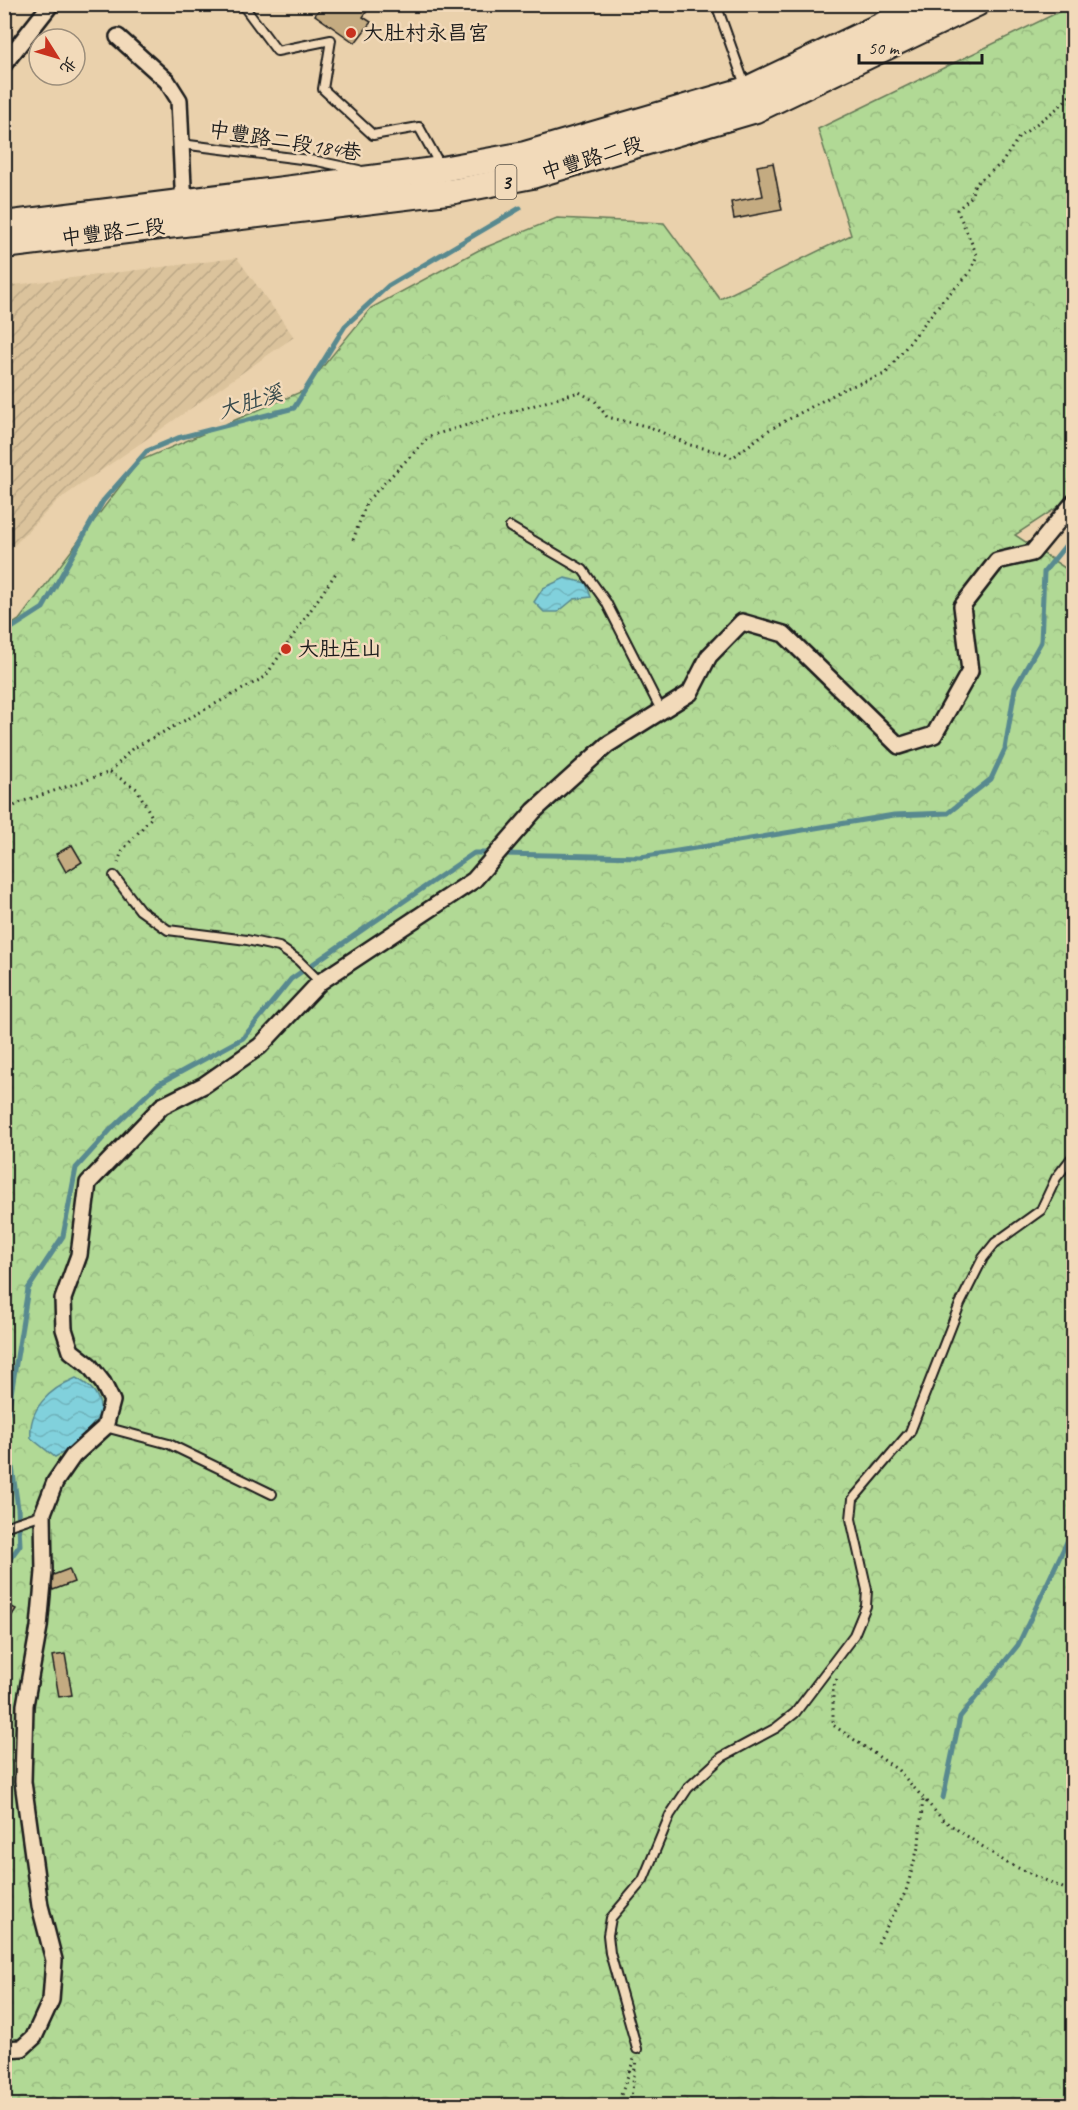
<svg xmlns="http://www.w3.org/2000/svg" width="1078" height="2110" font-family="Caveat,'LXGW WenKai TC',sans-serif">
  <style>
    .industrial { fill: url(#industrial-furrows) }
    .forest { fill: url(#forest-crowns); stroke: #667a58; stroke-width: 1.5 }
    .water { fill: url(#water-waves); stroke: #59898f; stroke-width: 1.5 }
    .lines { fill: none; stroke-linecap: round; stroke-linejoin: round }
    .stream { stroke: #59898f; stroke-width: 5 }
    .building { fill: #c4ab81; stroke: #1c1c1c; stroke-width: 1.5 }
    .lane-casing { stroke: #1c1c1c; stroke-width: 12 }
    .street-casing { stroke: #1c1c1c; stroke-width: 20 }
    .primary-casing { stroke: #1c1c1c; stroke-width: 28 }
    .path { stroke: #1c1c1c; stroke-width: 3; stroke-dasharray: 1.5 4.5; stroke-linecap: butt }
    .lane { stroke: #f2daba; stroke-width: 8 }
    .street { stroke: #f2daba; stroke-width: 15 }
    .primary { stroke: #f2daba; stroke-width: 24 }
    .poi-dot { fill: #c8321e; stroke: #f2daba; stroke-width: 2 }
    .labels { text-anchor: middle; stroke-width: 5; stroke-linejoin: round; paint-order: stroke }
    .shield { fill: #f2daba; stroke: #5c554b; stroke-width: 1.5 }
    .shield-label { font-size: 20px; font-weight: bold; fill: #1c1c1c }
    .poi-label { font-size: 21px; fill: #1c1c1c; stroke: #f2daba; text-anchor: start }
    .street-label { font-size: 21px; fill: #1c1c1c; stroke: #f2daba }
    .water-label { font-size: 22px; font-style: italic; fill: #35494c; stroke: #f2daba }
  </style>
  <defs>
    <pattern id="industrial-furrows" width="10" height="10" patternUnits="userSpaceOnUse" patternTransform="scale(1.5)"><rect width="10" height="10" fill="#dbc39c"/><path d="M-1 1l2-2M0 10L10 0M9 11l2-2" fill="none" stroke="#bba786"/></pattern>
    <pattern id="forest-crowns" width="20" height="18" patternUnits="userSpaceOnUse" patternTransform="scale(1.5)"><rect width="20" height="18" fill="#b1d995"/><path d="M2 6a3 3 0 1 1 6 0M12 15a3 3 0 1 1 6 0" fill="none" stroke="#98ba80"/></pattern>
    <pattern id="water-waves" width="16" height="10" patternUnits="userSpaceOnUse" patternTransform="scale(1.5)"><rect width="16" height="10" fill="#81d1dc"/><path d="M0 5q4-4 8 0t8 0" fill="none" stroke="#6fb3bc"/></pattern>
  </defs>
  <rect width="100%" height="100%" fill="#ead1ac"/>
  <filter id="ink" filterUnits="userSpaceOnUse"><feTurbulence type="fractalNoise" baseFrequency=".0167" numOctaves="2"/><feDisplacementMap in="SourceGraphic" scale="12" xChannelSelector="R" yChannelSelector="G"/><feConvolveMatrix kernelMatrix="1 2 1 2 8 2 1 2 1" color-interpolation-filters="sRGB"/></filter>
  <g filter="url(#ink)">
    <polygon class="industrial" points="237,258 294,337 57,501 5,555 5,286"/>
    <polygon class="forest" points="1073,5 1073,497 1015,535 1074,574 1073,2105 5,2106 5,629 19,620 139,461 303,391 371,308 479,250 557,218 664,223 720,299 851,235 818,129"/>
    <g class="water">
      <polygon points="565,578 586,583 591,597 574,599 558,612 544,612 534,602 543,588"/>
      <path d="M76 1378C93 1387 100 1395 101 1414L76 1446 55 1457 31 1438C28 1408 50 1389 76 1378Z"/>
    </g>
    <g class="lines">
      <g class="stream">
        <polyline points="4,633 43,608 103,501 147,451 178,438 294,408 345,326 388,286 520,208"/>
        <polyline points="502,854 641,857 894,815 948,813 991,779 1005,749 1015,688 1041,642 1044,572 1074,535"/>
        <polyline points="4,1567 20,1545 18,1508 6,1425 28,1289 63,1236 76,1168 113,1127 157,1085 243,1038 291,979 474,853 493,853"/>
        <polyline points="943,1798 960,1717 1018,1645 1074,1527"/>
      </g>
    </g>
    <g class="building">
      <polygon points="323,4 372,4 363,17 371,22 355,43 315,15"/>
      <polygon points="773,163 782,210 734,219 731,202 763,196 757,166"/>
      <polygon points="72,845 82,862 66,872 56,854"/>
      <polygon points="69,1569 74,1582 53,1590 48,1577"/>
      <polygon points="4,1603 16,1609 4,1628"/>
      <polygon points="65,1654 72,1695 59,1697 52,1656"/>
    </g>
    <g class="lines">
      <g class="lane-casing">
        <g id="lane">
          <polyline points="242,4 277,51 331,40 323,89 373,135 419,127 440,165"/>
          <polyline points="716,4 745,85"/>
          <polyline points="181,144 317,161 359,170"/>
          <polyline points="510,527 583,570 606,602 662,712"/>
          <polyline points="114,876 140,910 168,930 247,940 279,947 298,960 320,982"/>
          <polyline points="105,1427 169,1444 272,1494"/>
          <polyline points="4,1527 43,1514"/>
          <polyline points="637,2049 610,1953 608,1935 611,1918 643,1880 670,1815 688,1788 722,1757 776,1728 795,1713 854,1635 866,1606 867,1590 851,1519 853,1499 910,1432 960,1304 983,1258 995,1243 1041,1210 1056,1178 1074,1155"/>
        </g>
      </g>
      <g class="street-casing">
        <g id="street">
          <polyline points="118,37 167,81 179,100 184,208"/>
          <polyline points="4,64 51,4"/>
          <polyline points="4,2049 22,2048 34,2037 51,2000 54,1960 40,1906 23,1782 25,1705 39,1627 44,1572 43,1513 55,1482 73,1456 105,1427 112,1401 103,1383 89,1365 71,1351 64,1329 63,1299 79,1255 88,1183 162,1106 204,1085 260,1046 320,982 474,880 534,811 607,745 690,693 709,656 742,622 784,634 899,746 934,735 970,671 962,606 997,561 1032,553 1074,502"/>
        </g>
      </g>
      <g class="primary-casing">
        <g id="primary">
          <polyline points="4,224 442,169 525,154 747,89 926,4"/>
          <polyline points="4,246 455,191 532,176 756,110 977,4"/>
        </g>
      </g>
      <g class="path">
        <polyline points="353,540 367,501 430,436 579,392 595,401 607,417 650,427 690,445 725,453 732,458 769,430 844,389 885,374 942,301 970,273 977,255 957,210 971,197 975,184 1001,164 1019,137 1059,107 1074,91"/>
        <polyline points="110,772 137,789 152,817 122,851 117,865"/>
        <polyline points="4,812 21,802 110,772 132,749 265,677 338,570"/>
        <polyline points="837,1679 833,1688 833,1725 898,1770 943,1820 1007,1863 1074,1893"/>
        <polyline points="878,1943 906,1891 919,1844 923,1797"/>
        <polyline points="617,2106 634,2059"/>
        <polyline points="630,2106 636,2060"/>
      </g>
      <use href="#lane" class="lane"/>
      <use href="#street" class="street"/>
      <use href="#primary" class="primary"/>
    </g>
  </g>
  <g class="poi-dot">
    <circle cx="351" cy="33" r="6"/>
    <circle cx="286" cy="649" r="6"/>
  </g>
  <g class="labels">
    <rect class="shield" x="495.5" y="165" width="21" height="34" rx="4.5"/>
    <g class="shield-label">
      <text x="506" y="189">3</text>
    </g>
    <g class="poi-label">
      <text x="363" y="40">大肚村永昌宮</text>
      <text x="298" y="656">大肚庄山</text>
    </g>
    <g class="street-label">
      <text transform="translate(285 141) rotate(9)" y="7">中豐路二段184巷</text>
      <text transform="translate(592 158) rotate(-17)" y="7">中豐路二段</text>
      <text transform="translate(113 232) rotate(-7)" y="7">中豐路二段</text>
    </g>
    <g class="water-label">
      <text transform="translate(250 401) rotate(-17)" y="8">大肚溪</text>
    </g>
  </g>
  <rect width="1078" height="2110" fill="none" stroke="#f2daba" stroke-width="24"/>
  <rect x="12" y="12" width="1054" height="2086" fill="none" stroke="#1c1c1c" stroke-width="2" filter="url(#ink)"/>
  <g transform="translate(57 57) rotate(127)"><circle r="28" fill="#f2daba" stroke="#9c8e7b" stroke-width="1.5"/>
  <path d="M0-4.5L10 22L0 15L-10 22Z" fill="#c8321e"/>
  <text y="-9" font-size="16" font-weight="bold" text-anchor="middle" fill="#1c1c1c">北</text>
  </g>
  <path d="M859 54v9h123v-9" fill="none" stroke="#1c1c1c" stroke-width="3"/>
  <text x="868" y="54" font-size="18" fill="#1c1c1c" stroke="#f2daba" stroke-width="4.5" paint-order="stroke">50 m</text>
</svg>
